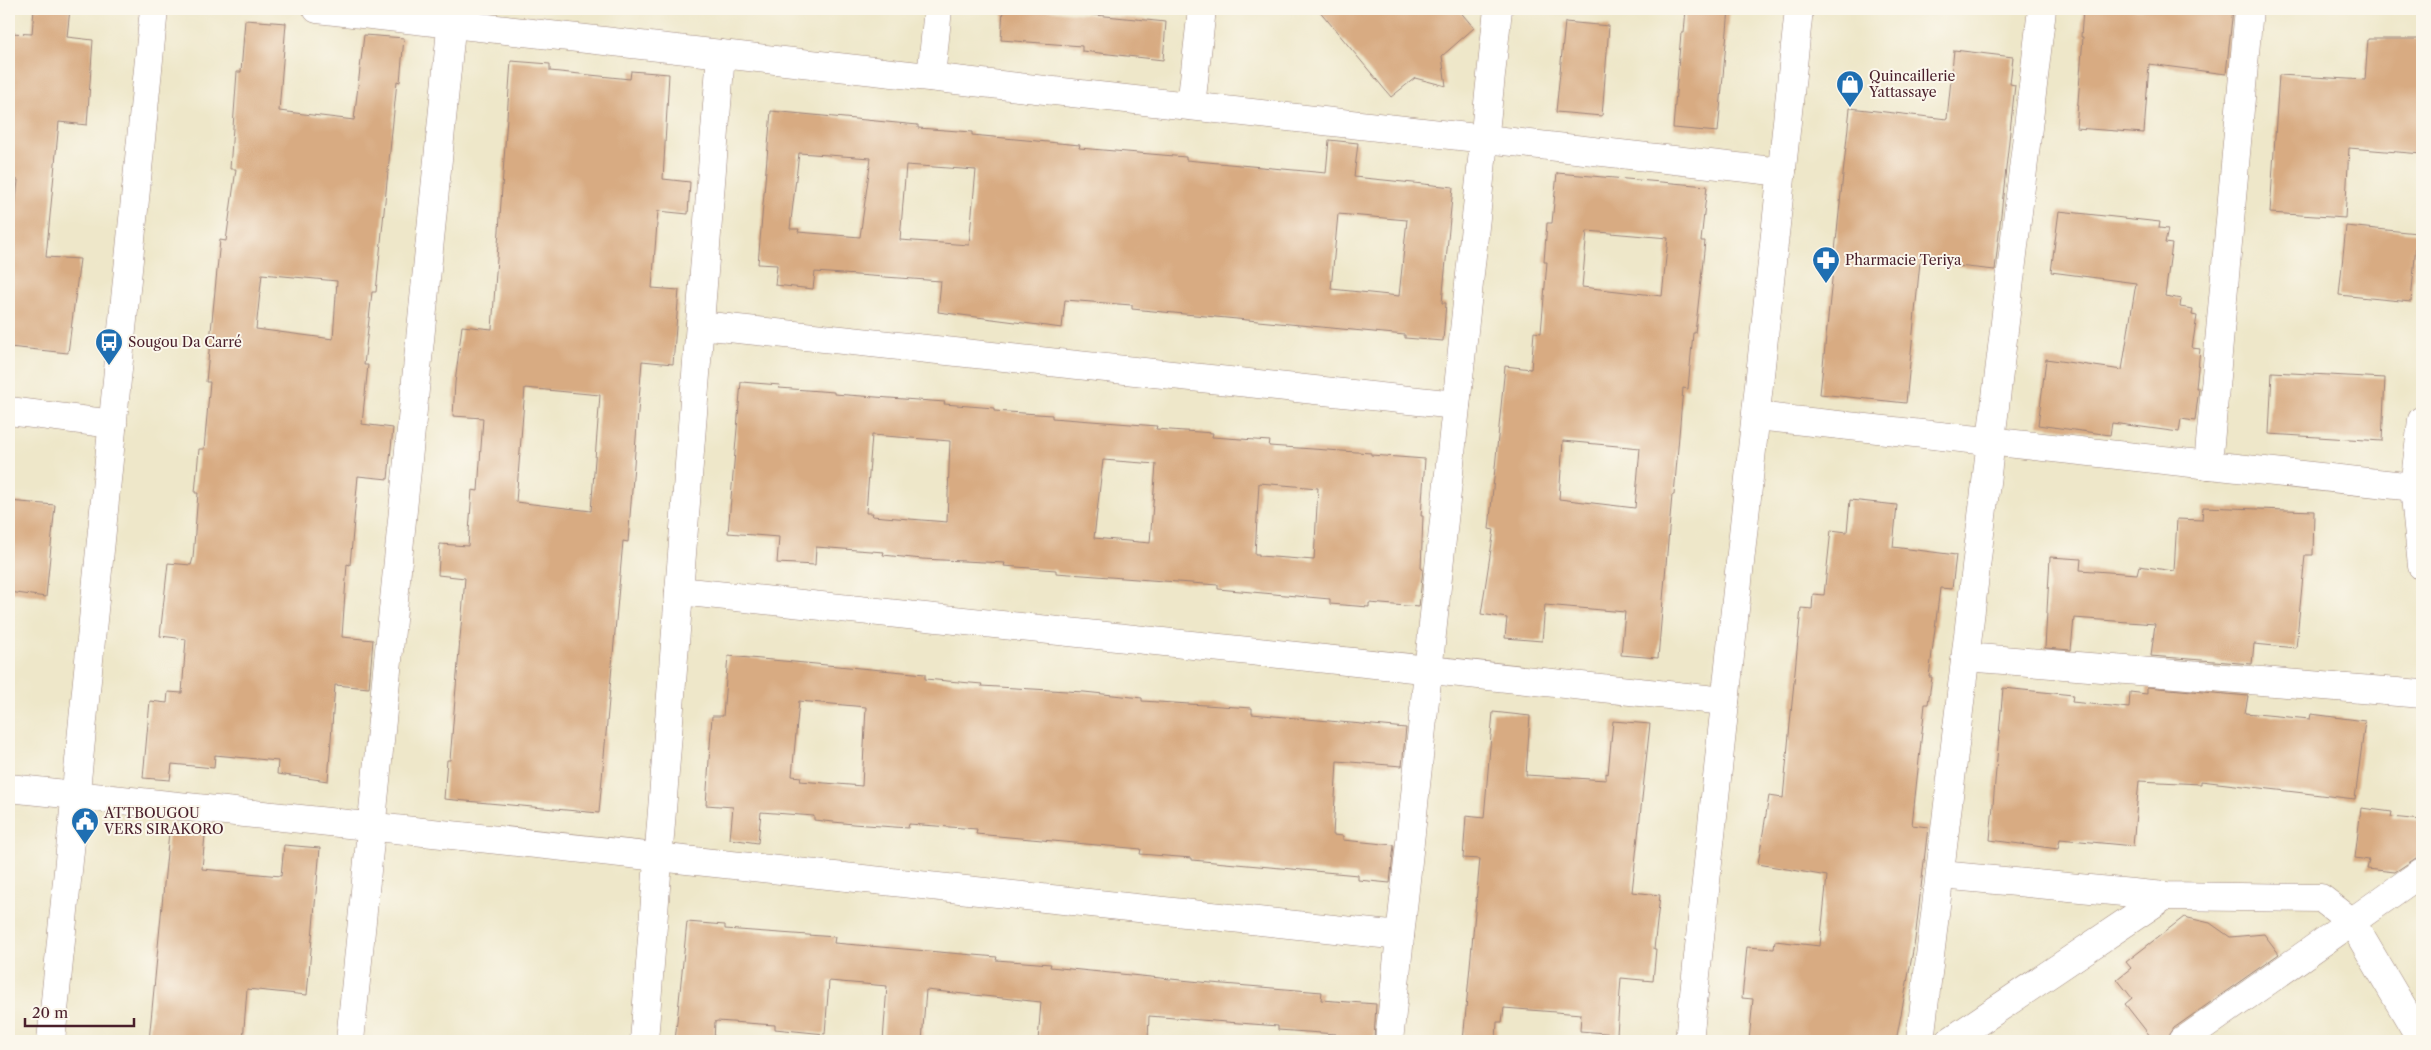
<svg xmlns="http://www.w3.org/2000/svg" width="2431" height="1050" font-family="'Libre Caslon Text',serif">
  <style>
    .building { fill: #d8ab82; fill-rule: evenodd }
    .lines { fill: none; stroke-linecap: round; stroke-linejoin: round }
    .minor-casing { stroke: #9c837a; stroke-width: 29 }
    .tertiary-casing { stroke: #9c837a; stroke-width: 29 }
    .minor { stroke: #fff; stroke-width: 28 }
    .tertiary { stroke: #fff; stroke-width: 28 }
    .labels { text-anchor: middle; stroke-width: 4; stroke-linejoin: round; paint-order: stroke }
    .poi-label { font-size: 14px; fill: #4a1f2b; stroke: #fbf7ec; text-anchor: start }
  </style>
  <rect width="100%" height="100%" fill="#fbf7ec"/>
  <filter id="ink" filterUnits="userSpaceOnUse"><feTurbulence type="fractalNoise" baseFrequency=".02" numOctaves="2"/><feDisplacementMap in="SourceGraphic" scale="10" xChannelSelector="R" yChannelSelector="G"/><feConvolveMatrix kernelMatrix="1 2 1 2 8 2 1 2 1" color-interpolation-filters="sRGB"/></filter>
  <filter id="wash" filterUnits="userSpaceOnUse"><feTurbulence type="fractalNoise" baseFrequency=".0096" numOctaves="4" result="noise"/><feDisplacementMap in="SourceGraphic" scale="20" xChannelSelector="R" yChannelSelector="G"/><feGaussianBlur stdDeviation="1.12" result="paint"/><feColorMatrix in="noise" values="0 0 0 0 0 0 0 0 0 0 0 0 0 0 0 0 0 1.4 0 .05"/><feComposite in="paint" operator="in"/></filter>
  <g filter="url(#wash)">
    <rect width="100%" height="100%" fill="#eee7c9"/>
    <g id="blocks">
      <g class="building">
        <polygon points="34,9 70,9 67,37 93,40 87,125 59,122 46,257 80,259 68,353 9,347 9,270 18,180 9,179 9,33 32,34"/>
        <polygon points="1003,9 1035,9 1166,22 1163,60 1082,51 1082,46 1001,40"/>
        <polygon points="1318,9 1458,9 1474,28 1442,56 1446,86 1415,78 1391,97"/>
        <polygon points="1686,9 1729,9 1718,132 1673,128 1681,33 1684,33"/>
        <polygon points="2083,9 2233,9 2226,74 2149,64 2144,133 2076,128 2083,37 2081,37"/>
        <path d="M245 20 286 23 279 111 354 120 364 35 404 38 400 82 397 81 376 292H372L364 365H368L362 424 393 428 388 479 358 476 350 565 347 564 342 637 373 640 369 688 335 685 328 781 277 774 278 761 215 755 214 768 172 764 170 780 143 778 150 701 167 703 168 692 182 693 186 639 160 636 168 563 191 565 193 558 198 493H195L199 449H204L210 382H206L220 240 226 241 236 169H230L237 72H241ZM262 274 337 281 333 339 256 329Z"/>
        <polygon points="1565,22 1609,26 1602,116 1556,112"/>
        <polygon points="2368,39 2422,39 2422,154 2349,148 2345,218 2270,213 2279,75 2365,80"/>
        <polygon points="1954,50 2013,57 2010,84 2015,85 1995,270 1920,262 1906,403 1820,394 1850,108 1947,119"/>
        <path d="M511 61 550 64V71L630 79 631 71 669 74 663 179 690 182 688 214 658 211 652 288 679 290 673 364 642 361 628 542 623 541 599 813 444 799 447 760H450L465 578 438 575 440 544 468 546 472 490 478 491 483 418 453 416 455 383 462 326 492 329ZM525 388 600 395 591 511 516 502Z"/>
        <path d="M771 111 918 125V128L972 132V135L1080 145 1079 148 1186 157V160L1326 173 1329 140 1358 143 1354 177 1453 187 1442 303H1446L1443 341 1405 338V335L1132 309V305L1065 300 1062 328 938 312 941 281 815 272 813 289 775 285 777 265 758 264ZM799 153 871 158 860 237 798 232 799 229H790ZM906 165 976 170 969 245 900 240ZM1338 214 1407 220 1399 296 1331 289Z"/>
        <path d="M1557 173 1707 186 1701 241H1705L1701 280 1695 333H1693L1688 389 1683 388 1674 495H1672L1658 658 1621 655 1625 612 1545 605 1542 641 1505 638 1507 618 1481 614 1494 530 1489 529 1505 366 1531 369 1534 332 1541 333 1547 262H1544L1547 223H1552ZM1587 231 1668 238 1662 296 1582 287ZM1563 441 1640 448 1635 508 1559 499Z"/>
        <polygon points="2059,211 2160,222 2159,228 2168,229 2165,243 2172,244 2165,296 2181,299 2180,307 2193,309 2192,315 2197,316 2192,348 2200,349 2196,388 2199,388 2195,421 2181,419 2179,432 2112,423 2110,435 2038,425 2046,359 2122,370 2136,283 2051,272"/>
        <polygon points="2346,226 2417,233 2411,302 2339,295"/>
        <polygon points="2272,372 2385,378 2382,441 2269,434"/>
        <path d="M741 382 780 385 779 388 834 392V394L945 402 944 404 994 408V411L1052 415V418L1157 426 1156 429 1213 433 1212 437 1270 441 1269 446 1371 453V455L1425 459 1421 516H1423L1421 569H1423L1419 607 1369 603V607L1330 604V599L1218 589V585L1056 573V570L1004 566 1005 563 922 559 883 555 884 552 816 547 815 565 777 563 779 537 728 533ZM872 435 950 441 947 522 872 516 873 513H866ZM1103 460 1156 464 1150 543 1094 538ZM1259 483 1318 488 1314 560 1259 556V554H1255Z"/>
        <polygon points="1850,500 1897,505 1893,547 1956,555 1952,589 1940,588 1929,677 1932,677 1928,704 1925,704 1912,825 1928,827 1915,940 1896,1041 1749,1041 1753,999 1742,998 1747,947 1774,949 1775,941 1820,946 1827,876 1758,864 1769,796 1783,798 1801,608 1812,609 1813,594 1824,595 1831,530 1847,532"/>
        <polygon points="9,501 55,505 46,597 9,592"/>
        <polygon points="2203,507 2314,511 2313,555 2305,555 2296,648 2254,644 2252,664 2151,656 2155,624 2074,618 2071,650 2045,648 2050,557 2081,559 2080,570 2137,574 2139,566 2174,571 2177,519 2202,520"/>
        <path d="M728 656 925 674V679L982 684 981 686 1084 692 1142 698V701L1252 708V714L1406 728 1402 766 1337 761 1333 835 1343 836V840L1394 845 1390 883 1358 880V875L1192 860V858L1140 854 1141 849 976 834 977 829 909 824 908 828 853 824 814 820V816L761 812 758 843 730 839 733 807 706 805 712 716H723ZM799 701 866 707 862 786 800 781 801 777 792 776Z"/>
        <polygon points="2147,687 2248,696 2245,713 2310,719 2311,714 2365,721 2355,799 2201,781 2201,784 2139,781 2133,846 2060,839 2058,849 1990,840 2003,688 2073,695 2072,702 2129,708 2130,692 2147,694"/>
        <polygon points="1493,712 1530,716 1526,775 1606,780 1606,773 1608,774 1613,721 1650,724 1632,892 1660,895 1654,949 1656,949 1653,981 1621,978 1617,1034 1580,1031 1581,1014 1504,1008 1502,1022 1497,1022 1496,1041 1463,1041 1480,859 1463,858 1466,816 1484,818"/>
        <polygon points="2361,808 2392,812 2391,817 2422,820 2422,854 2395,872 2367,869 2369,860 2355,858"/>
        <polygon points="169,832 205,835 202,869 281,876 284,845 320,848 307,995 247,989 243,1041 149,1041"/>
        <polygon points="2184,917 2210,923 2230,937 2264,934 2279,954 2174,1028 2166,1041 2154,1041 2125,1004 2132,998 2117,979 2131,968 2126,962"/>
        <polygon points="687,922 725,925 725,929 835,937 834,943 997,957 996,960 1051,964 1050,967 1211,983 1322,992 1321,1000 1376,1004 1374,1041 1335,1039 1336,1034 1278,1030 1278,1026 1149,1016 1148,1041 1038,1041 1041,1002 926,990 922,1041 883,1041 887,986 829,981 825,1034 775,1029 775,1025 717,1021 715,1022 714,1041 675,1041"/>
      </g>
    </g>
  </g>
  <g filter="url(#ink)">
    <use href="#blocks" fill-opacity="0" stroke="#9c837a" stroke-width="1"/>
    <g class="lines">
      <g class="minor-casing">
        <g id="minor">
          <polyline points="317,9 1782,172"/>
          <polyline points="931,77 938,9"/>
          <polyline points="1191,106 1202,9"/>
          <polyline points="700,325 1456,405"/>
          <polyline points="9,411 113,424"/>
          <polyline points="1756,416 2414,487"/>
          <polyline points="2422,420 2414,487 2422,566"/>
          <polyline points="2208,465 2249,9"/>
          <polyline points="679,591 1725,701"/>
          <polyline points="1966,657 2422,694"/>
          <polyline points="9,788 1400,936"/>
          <polyline points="1941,875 2165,896 2321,898 2352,922 2422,1041"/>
          <polyline points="350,1041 453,9"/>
          <polyline points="644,1041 721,54"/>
          <polyline points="1389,1041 1498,9"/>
          <polyline points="1920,1041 2042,9"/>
          <polyline points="1950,1041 2165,896"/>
          <polyline points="2183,1041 2422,872"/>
        </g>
      </g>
      <g class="tertiary-casing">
        <g id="tertiary">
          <polyline points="51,1041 154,9"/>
          <polyline points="1689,1041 1799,9"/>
        </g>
      </g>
      <use href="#minor" class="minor"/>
      <use href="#tertiary" class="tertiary"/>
    </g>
  </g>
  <defs>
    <g id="shop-pin" transform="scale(1.4375)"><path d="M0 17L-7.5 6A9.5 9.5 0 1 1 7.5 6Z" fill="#1f6fb2" stroke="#fbf7ec"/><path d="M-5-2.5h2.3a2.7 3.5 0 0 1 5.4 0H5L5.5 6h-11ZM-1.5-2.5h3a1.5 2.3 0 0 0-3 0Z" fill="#fff"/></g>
    <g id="pharmacy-pin" transform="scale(1.4375)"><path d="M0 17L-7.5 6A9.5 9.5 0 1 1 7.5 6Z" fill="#1f6fb2" stroke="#fbf7ec"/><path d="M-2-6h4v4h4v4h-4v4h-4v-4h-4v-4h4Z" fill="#fff"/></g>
    <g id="bus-pin" transform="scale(1.4375)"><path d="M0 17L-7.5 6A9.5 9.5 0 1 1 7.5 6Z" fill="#1f6fb2" stroke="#fbf7ec"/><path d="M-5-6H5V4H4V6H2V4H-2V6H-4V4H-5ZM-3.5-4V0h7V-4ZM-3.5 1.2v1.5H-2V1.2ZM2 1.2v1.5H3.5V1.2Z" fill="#fff"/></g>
    <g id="civic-pin" transform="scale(1.4375)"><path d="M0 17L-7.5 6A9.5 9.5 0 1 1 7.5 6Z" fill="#1f6fb2" stroke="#fbf7ec"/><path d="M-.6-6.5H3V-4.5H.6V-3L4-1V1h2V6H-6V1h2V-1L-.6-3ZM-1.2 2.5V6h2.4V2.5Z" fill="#fff"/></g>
  </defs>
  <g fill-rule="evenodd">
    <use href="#shop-pin" x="1850" y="84"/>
    <use href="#pharmacy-pin" x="1826" y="260"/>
    <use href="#bus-pin" x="109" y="342"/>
    <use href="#civic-pin" x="85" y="821"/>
  </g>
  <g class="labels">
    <g class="poi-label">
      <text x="1869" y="81">Quincaillerie<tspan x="1869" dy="16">Yattassaye</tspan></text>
      <text x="1845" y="265">Pharmacie Teriya</text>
      <text x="128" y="347">Sougou Da Carré</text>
      <text x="104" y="818">ATTBOUGOU<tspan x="104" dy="16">VERS SIRAKORO</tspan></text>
    </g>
  </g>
  <rect width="2431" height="1050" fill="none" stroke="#fbf7ec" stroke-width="30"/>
  <path d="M25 1018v8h109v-8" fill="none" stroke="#4a1f2b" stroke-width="2.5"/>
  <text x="32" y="1018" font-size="15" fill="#4a1f2b" stroke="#fbf7ec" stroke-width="4" paint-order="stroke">20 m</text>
</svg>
